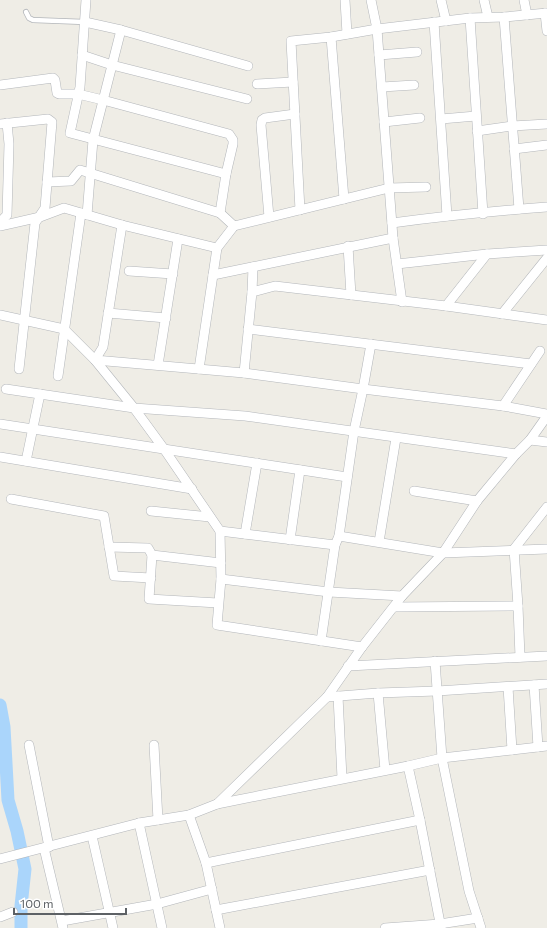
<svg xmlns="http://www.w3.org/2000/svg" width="547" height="928" font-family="Commissioner,sans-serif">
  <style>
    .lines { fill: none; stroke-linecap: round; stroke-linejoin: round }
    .river { stroke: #aad5fb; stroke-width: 13 }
    .service-casing { stroke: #b3b6ba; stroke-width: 6 }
    .minor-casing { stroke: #b3b6ba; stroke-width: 10 }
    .service { stroke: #fff; stroke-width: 4.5 }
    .minor { stroke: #fff; stroke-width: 9 }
  </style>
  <rect width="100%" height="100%" fill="#efede6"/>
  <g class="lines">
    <polyline class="river" points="0,705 4,727 8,800 17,831 25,869 21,906 21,928"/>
    <g class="service-casing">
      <polyline id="service" points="26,12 29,18 33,20 85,22"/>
    </g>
    <g class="minor-casing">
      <g id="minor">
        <polyline points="86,0 80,87 70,133 226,174 220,213"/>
        <polyline points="345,0 347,34"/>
        <polyline points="371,0 377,29 393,238 402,302"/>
        <polyline points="441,0 446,21"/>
        <polyline points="484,0 488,17"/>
        <polyline points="524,0 527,15"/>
        <polyline points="545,13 547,31"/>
        <polyline points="504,17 519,209"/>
        <polyline points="470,18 483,214"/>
        <polyline points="85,22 121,30 248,66"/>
        <polyline points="434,22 447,216"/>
        <polyline points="331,37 344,199"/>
        <polyline points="82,55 112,65 247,99"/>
        <polyline points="379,55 417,52"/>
        <polyline points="257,84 293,82"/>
        <polyline points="0,85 53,78 55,80 57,93 59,94 78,94 103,100 229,134 233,140 233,144 226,174"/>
        <polyline points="382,87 414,85"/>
        <polyline points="441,119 476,116"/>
        <polyline points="384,122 420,118"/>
        <polyline points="0,124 48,119 52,122 45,208 35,223 19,369"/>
        <polyline points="477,131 512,126 547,124"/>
        <polyline points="514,149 547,145"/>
        <polyline points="47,182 71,181 80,170 220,213 234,226 389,188 426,187"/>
        <polyline points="300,210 291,41 331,37 377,29 470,18 504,17 547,13"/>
        <polyline points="87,215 93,140 121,30"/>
        <polyline points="269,217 261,125 262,120 265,118 295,114"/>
        <polyline points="0,222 7,215 9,144 7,123"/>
        <path d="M392 223C444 216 495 211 547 207"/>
        <polyline points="122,225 103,347 95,360 244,373 363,389 503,406 547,414"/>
        <polyline points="0,226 40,217 64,208 122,225 217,248"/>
        <polyline points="348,246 351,295"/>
        <polyline points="397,264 487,254 547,250"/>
        <polyline points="129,271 173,274"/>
        <polyline points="213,275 393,238"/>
        <polyline points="252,292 253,267"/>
        <polyline points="446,306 487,254"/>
        <polyline points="108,313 166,318"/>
        <polyline points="502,314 547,258"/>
        <polyline points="0,315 64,329 95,360 134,408 164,449 220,531 221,579 217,625 362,647"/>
        <polyline points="248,329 531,364"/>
        <polyline points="158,365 178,239"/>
        <polyline points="199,369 217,248 234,226"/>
        <polyline points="244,373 252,292 275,286 446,306 547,320"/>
        <polyline points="58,376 81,213"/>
        <polyline points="6,389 134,408 245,416 516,454"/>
        <polyline points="503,406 540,351"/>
        <polyline points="0,424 347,477"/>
        <polyline points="530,440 547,442"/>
        <polyline points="0,457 192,489"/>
        <polyline points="26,461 40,394"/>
        <polyline points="414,491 477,501"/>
        <polyline points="11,499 104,516 114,576 151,578"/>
        <polyline points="151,511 210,517"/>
        <polyline points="220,531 335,545"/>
        <polyline points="245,534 257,463"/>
        <polyline points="339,536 443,553 547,549"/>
        <polyline points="290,540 300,470"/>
        <polyline points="379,542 396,438"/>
        <polyline points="109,547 148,548 152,555 221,563"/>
        <polyline points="152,555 149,599 218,603"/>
        <polyline points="221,579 329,592 402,596"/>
        <polyline points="394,607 518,606"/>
        <polyline points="321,641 335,545 339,536 354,431 363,389 371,344"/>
        <polyline points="520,657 518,606 514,549 547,507"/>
        <polyline points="435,661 442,758 469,891 481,928"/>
        <polyline points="348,666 547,656"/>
        <polyline points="534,685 538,747"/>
        <polyline points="508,687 512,750"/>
        <polyline points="378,693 385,770"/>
        <polyline points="338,696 342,778"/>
        <polyline points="327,697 378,693 437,691 547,684"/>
        <polyline points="29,745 49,847"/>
        <polyline points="154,745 158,820"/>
        <polyline points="408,766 420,820 441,928"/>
        <polyline points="217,804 327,697 362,647 402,596 443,553 477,501 516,454 530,440 547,416"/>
        <polyline points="189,815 206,863 220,928"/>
        <polyline points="139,823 162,928"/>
        <polyline points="92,836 113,928"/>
        <polyline points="44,848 63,928"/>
        <polyline points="0,859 139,823 189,815 217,804 408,766 442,758 547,746"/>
        <polyline points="206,863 420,820"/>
        <polyline points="216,910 430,870"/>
        <polyline points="0,917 13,912"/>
        <polyline points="62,921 157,904 212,889"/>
        <polyline points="385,928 440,924 478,918"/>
      </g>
    </g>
    <use href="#service" class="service"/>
    <use href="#minor" class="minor"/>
  </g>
  <path d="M14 908v6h112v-6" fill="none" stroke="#5d6165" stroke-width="2"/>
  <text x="20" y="908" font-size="12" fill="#5d6165" stroke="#ffffff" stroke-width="3" paint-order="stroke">100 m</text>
</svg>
